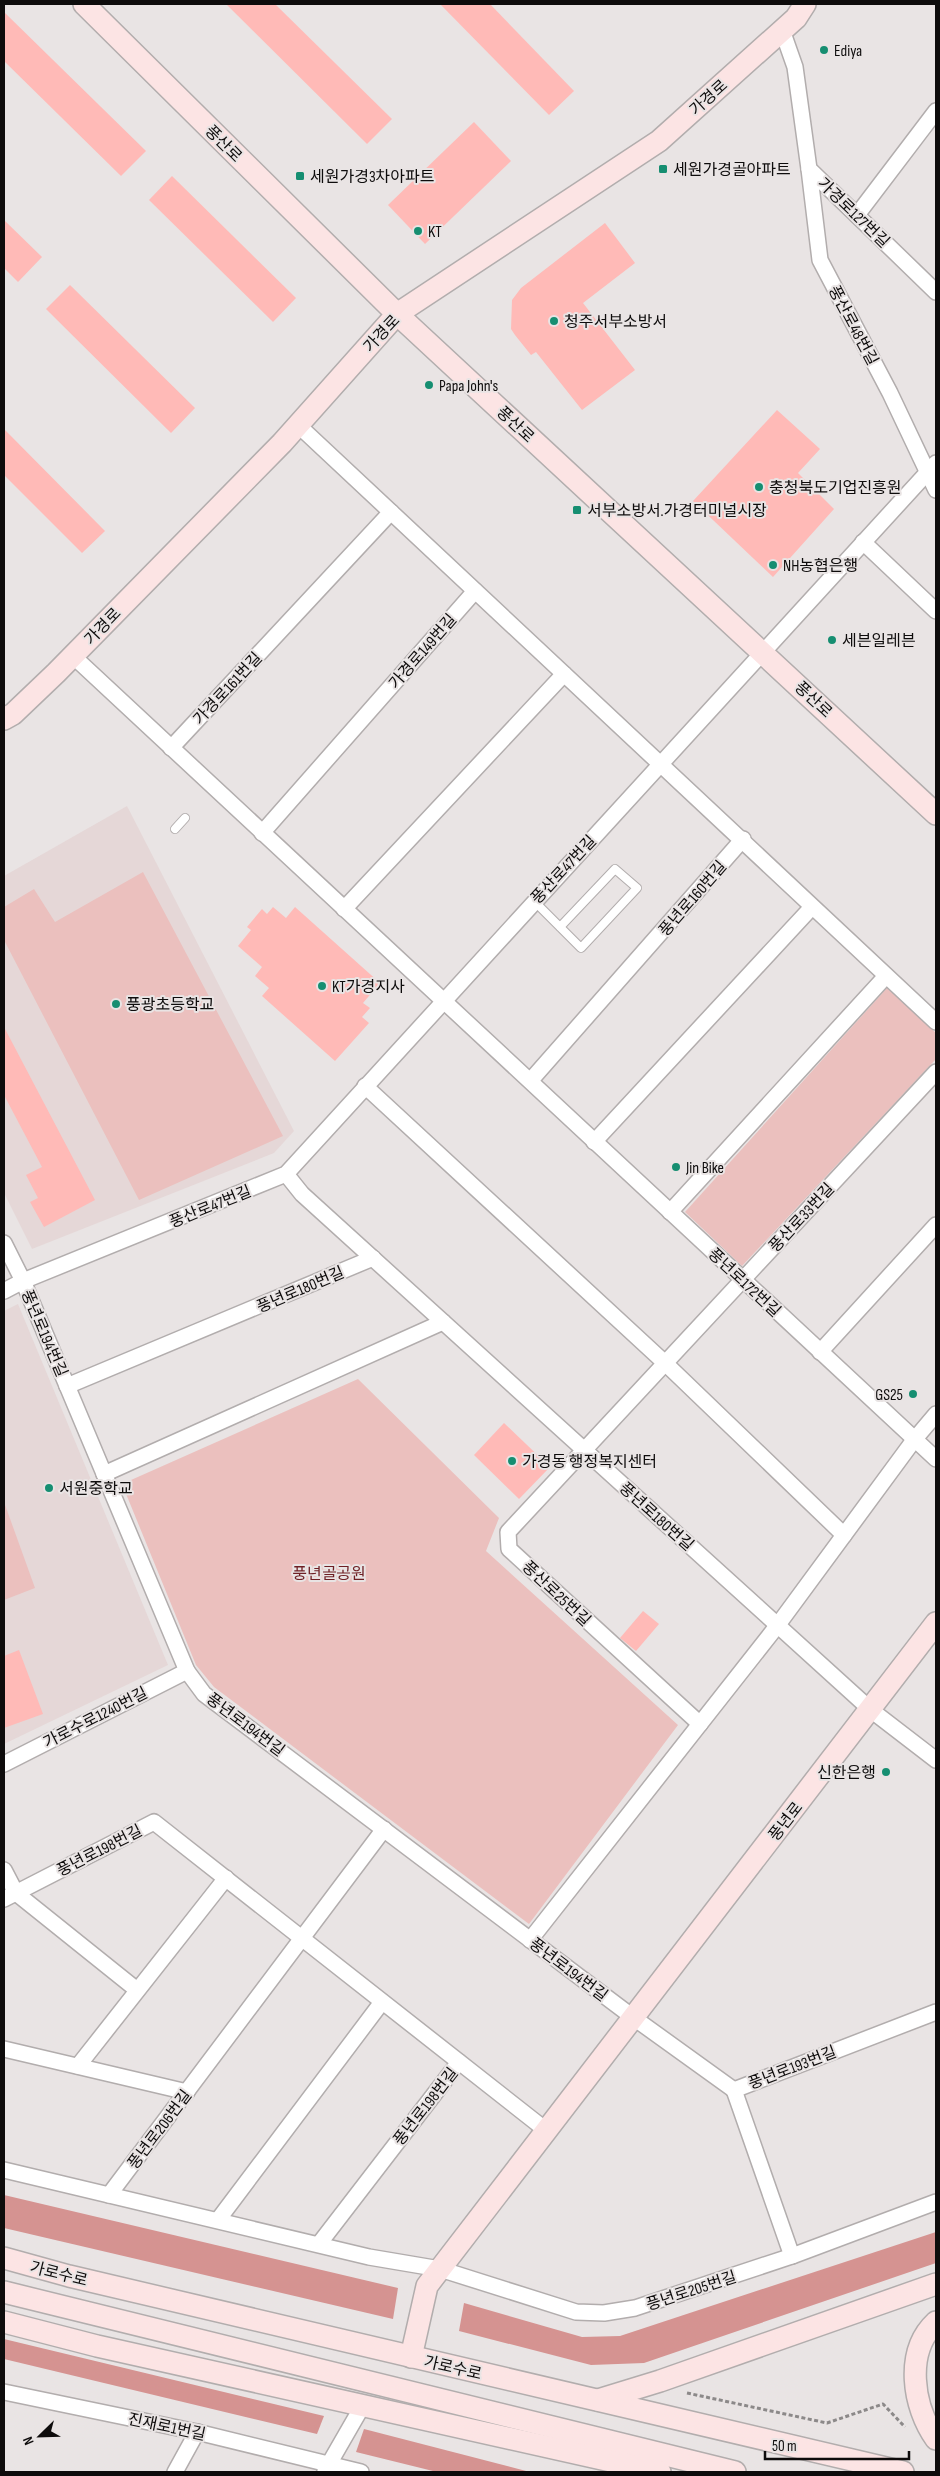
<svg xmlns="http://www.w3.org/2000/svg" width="940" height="2476" font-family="'Sofia Sans Condensed','Noto Sans KR',sans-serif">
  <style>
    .built { fill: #e5d7d7 }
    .green { fill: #ebc0be }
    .forest { fill: #d59391 }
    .building { fill: #ffbab7 }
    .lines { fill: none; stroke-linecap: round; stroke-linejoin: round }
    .lane-casing { stroke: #b2adad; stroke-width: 10 }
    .street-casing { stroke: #b2adad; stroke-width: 18 }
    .secondary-casing { stroke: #b2adad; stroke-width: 24 }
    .path { stroke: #8c8989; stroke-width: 3; stroke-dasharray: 4 2.5; stroke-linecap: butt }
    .lane { stroke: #fff; stroke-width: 8 }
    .street { stroke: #fff; stroke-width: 15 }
    .secondary { stroke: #fce4e4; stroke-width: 21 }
    .poi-dot { fill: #168e71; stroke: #e9e4e4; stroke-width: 2 }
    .labels { text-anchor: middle; stroke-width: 4; stroke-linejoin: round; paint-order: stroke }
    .poi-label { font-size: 16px; fill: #0e0c0c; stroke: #e9e4e4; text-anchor: start }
    .street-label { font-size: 16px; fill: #0e0c0c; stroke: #e9e4e4 }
    .park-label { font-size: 16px; fill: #6e1f24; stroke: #e9e4e4 }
  </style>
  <rect width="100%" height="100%" fill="#e9e4e4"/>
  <g class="built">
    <polygon points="127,806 294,1131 274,1153 32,1249 4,1193 4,876"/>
    <polygon points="18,1304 168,1665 4,1744 4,1311"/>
  </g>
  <g class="green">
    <polygon points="143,872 283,1136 139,1200 4,940 4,907 34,889 55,922"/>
    <polygon points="887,988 936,1033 936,1059 742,1266 685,1212"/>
    <polygon points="358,1379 499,1518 486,1551 678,1725 529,1924 214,1687 196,1665 122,1484"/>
    <polygon points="4,1502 35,1588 4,1600"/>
  </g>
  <g class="forest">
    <polygon points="4,2195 398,2288 393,2319 4,2228"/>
    <polygon points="936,2232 936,2263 644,2363 591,2365 459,2331 464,2303 582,2337 620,2336"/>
    <polygon points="4,2339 324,2416 317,2434 4,2359"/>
    <polygon points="364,2429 530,2472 437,2472 356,2452"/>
  </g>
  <g class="building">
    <polygon points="226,4 275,4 392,119 367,144"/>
    <polygon points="440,4 490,4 574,91 549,115"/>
    <polygon points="4,12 146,151 121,176 4,61"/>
    <polygon points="474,122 511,161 425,244 388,205"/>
    <polygon points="172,176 296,298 273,322 149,200"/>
    <polygon points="4,220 42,257 18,282 4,268"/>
    <polygon points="605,223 635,263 583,303 635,370 582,410 536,352 531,355 515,335 511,329 512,300 521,288"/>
    <polygon points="70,285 195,408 171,433 46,309"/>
    <polygon points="777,410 820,449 798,473 834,509 773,577 693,501"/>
    <polygon points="4,429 105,531 82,553 4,475"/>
    <polygon points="273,907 286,918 295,907 380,983 363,1003 370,1008 362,1017 369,1023 335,1061 262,996 269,988 255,976 262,967 238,946 251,930 247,927 262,909 267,914"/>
    <polygon points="4,1027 95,1200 44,1227 30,1202 38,1198 26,1175 42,1167 4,1095"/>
    <polygon points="504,1423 550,1467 519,1499 474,1455"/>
    <polygon points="643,1611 659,1624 636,1651 620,1638"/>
    <polygon points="19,1650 43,1714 4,1728 4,1656"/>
  </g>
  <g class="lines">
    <g class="lane-casing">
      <g id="lane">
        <polyline points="175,829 185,818"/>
        <polyline points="534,901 581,948 637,888 615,869 560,927"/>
      </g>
    </g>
    <g class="street-casing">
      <g id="street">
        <polyline points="782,30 795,67 809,169 936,292"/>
        <polyline points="809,169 820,260 890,393 936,490"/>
        <polyline points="857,215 936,111"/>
        <polyline points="298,425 936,1022"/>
        <polyline points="863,542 936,611"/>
        <polyline points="73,656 936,1459"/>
        <polyline points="171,748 391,512"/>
        <polyline points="262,833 475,591"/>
        <polyline points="344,909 564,674"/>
        <polyline points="531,1080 743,839"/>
        <polyline points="365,1086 665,1363 844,1535"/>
        <polyline points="594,1142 812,907"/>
        <polyline points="286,1174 302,1194 871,1710 936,1760"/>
        <polyline points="670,1212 886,976"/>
        <polyline points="4,1243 23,1281 187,1671 204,1694 634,2018 734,2090"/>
        <polyline points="4,1291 23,1281 286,1174 936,463"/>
        <polyline points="820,1352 936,1225"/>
        <polyline points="67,1386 373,1258"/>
        <polyline points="104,1474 443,1322"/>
        <polyline points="700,1724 509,1549 508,1532 936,1072"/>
        <polyline points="4,1764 187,1671"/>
        <polyline points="4,1870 16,1893 137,1990"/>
        <polyline points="4,1899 154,1822 547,2131"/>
        <polyline points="530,1940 777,1626 914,1440 936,1414"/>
        <polyline points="4,2049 187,2092"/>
        <polyline points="78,2066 226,1878"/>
        <polyline points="734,2090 936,2012"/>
        <polyline points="734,2090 792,2256"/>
        <polyline points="4,2170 369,2257 440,2269 576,2312 604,2313 635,2308 792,2256 936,2202"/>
        <polyline points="109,2195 384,1829"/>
        <polyline points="218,2220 382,2002"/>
        <polyline points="319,2244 459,2062"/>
        <polyline points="4,2392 197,2432 361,2472"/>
        <polyline points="325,2471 363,2405"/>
        <polyline points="175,2472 197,2432"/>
      </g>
    </g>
    <g class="secondary-casing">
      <g id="secondary">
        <polyline points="84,4 397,314 936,814"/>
        <polyline points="4,719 13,714 56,673 282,443 397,314 659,141 796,18 805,4"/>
        <polyline points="4,2258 69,2276 903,2472"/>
        <polyline points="4,2292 735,2472"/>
        <polyline points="4,2322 97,2346 660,2472"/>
        <path d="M936 2322C904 2352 913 2407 936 2439"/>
        <polyline points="411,2357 427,2286 936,1623"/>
        <polyline points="598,2400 660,2381 936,2284"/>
      </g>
    </g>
    <polyline class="path" points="687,2393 827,2423 883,2404 905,2427"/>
    <use href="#lane" class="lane"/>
    <use href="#street" class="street"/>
    <use href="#secondary" class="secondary"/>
  </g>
  <g class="poi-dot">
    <circle cx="824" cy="50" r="5"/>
    <rect x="658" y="164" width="10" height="10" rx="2.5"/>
    <rect x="295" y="171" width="10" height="10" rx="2.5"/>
    <circle cx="418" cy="231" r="5"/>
    <circle cx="554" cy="321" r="5"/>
    <circle cx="429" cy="385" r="5"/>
    <circle cx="759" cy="487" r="5"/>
    <rect x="572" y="505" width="10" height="10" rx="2.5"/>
    <circle cx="773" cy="565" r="5"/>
    <circle cx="832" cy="640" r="5"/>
    <circle cx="322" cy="986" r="5"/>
    <circle cx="116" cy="1004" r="5"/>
    <circle cx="676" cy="1167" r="5"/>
    <circle cx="913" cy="1394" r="5"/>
    <circle cx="512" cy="1461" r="5"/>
    <circle cx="49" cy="1488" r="5"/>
    <circle cx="886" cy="1772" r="5"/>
  </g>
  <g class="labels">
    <g class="poi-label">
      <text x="834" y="56">Ediya</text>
      <text x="673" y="175">세원가경골아파트</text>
      <text x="310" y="182">세원가경3차아파트</text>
      <text x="428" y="237">KT</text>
      <text x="564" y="327">청주서부소방서</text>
      <text x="439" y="391">Papa John's</text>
      <text x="769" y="493">충청북도기업진흥원</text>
      <text x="587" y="516">서부소방서.가경터미널시장</text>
      <text x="783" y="571">NH농협은행</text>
      <text x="842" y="646">세븐일레븐</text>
      <text x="332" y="992">KT가경지사</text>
      <text x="126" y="1010">풍광초등학교</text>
      <text x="686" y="1173">Jin Bike</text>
      <text x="903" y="1400" text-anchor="end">GS25</text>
      <text x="522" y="1467">가경동 행정복지센터</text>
      <text x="59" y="1494">서원중학교</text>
      <text x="876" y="1778" text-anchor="end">신한은행</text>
    </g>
    <g class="street-label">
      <text transform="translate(708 97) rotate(-42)" y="6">가경로</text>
      <text transform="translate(224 143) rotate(45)" y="6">풍산로</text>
      <text transform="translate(854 212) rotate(44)" y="6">가경로127번길</text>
      <text transform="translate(854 325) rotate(62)" y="6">풍산로48번길</text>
      <text transform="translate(381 333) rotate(-47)" y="6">가경로</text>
      <text transform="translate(516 424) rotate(43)" y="6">풍산로</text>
      <text transform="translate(102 626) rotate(-46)" y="6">가경로</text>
      <text transform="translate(422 651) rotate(-49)" y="6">가경로149번길</text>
      <text transform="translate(227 688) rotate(-47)" y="6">가경로161번길</text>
      <text transform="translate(814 699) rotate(43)" y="6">풍산로</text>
      <text transform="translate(563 869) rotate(-47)" y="6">풍산로47번길</text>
      <text transform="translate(692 898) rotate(-49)" y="6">풍년로160번길</text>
      <text transform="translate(210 1206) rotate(-22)" y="6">풍산로47번길</text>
      <text transform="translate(801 1217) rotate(-47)" y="6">풍산로33번길</text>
      <text transform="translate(745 1282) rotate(43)" y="6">풍년로172번길</text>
      <text transform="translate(300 1289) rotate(-23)" y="6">풍년로180번길</text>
      <text transform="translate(45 1333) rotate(67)" y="6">풍년로194번길</text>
      <text transform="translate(657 1516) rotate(42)" y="6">풍년로180번길</text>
      <text transform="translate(557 1593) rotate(43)" y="6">풍산로25번길</text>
      <text transform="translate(95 1717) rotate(-27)" y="6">가로수로1240번길</text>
      <text transform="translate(246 1724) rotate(37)" y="6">풍년로194번길</text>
      <text transform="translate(785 1821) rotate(-52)" y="6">풍년로</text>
      <text transform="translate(99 1850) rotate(-27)" y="6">풍년로198번길</text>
      <text transform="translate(569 1969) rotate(37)" y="6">풍년로194번길</text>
      <text transform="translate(792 2067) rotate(-21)" y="6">풍년로193번길</text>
      <text transform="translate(425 2106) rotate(-52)" y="6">풍년로198번길</text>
      <text transform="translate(159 2129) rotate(-53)" y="6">풍년로206번길</text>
      <text transform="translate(59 2273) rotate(14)" y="6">가로수로</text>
      <text transform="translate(691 2290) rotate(-18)" y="6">풍년로205번길</text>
      <text transform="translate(453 2367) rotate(13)" y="6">가로수로</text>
      <text transform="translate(167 2426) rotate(12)" y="6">진재로1번길</text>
    </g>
    <g class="park-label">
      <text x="329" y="1579">풍년골공원</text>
    </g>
  </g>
  <rect width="940" height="2476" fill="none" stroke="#0e0c0c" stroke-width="10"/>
  <g transform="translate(40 2436) rotate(247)" stroke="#e9e4e4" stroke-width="4" paint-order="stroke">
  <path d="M0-4L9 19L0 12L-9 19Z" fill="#0e0c0c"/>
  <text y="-8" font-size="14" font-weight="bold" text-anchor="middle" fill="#0e0c0c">N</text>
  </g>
  <path d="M765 2451v8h144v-8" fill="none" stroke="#0e0c0c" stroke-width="2.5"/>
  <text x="772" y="2451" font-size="15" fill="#0e0c0c" stroke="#e9e4e4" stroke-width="4" paint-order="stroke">50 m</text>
</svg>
